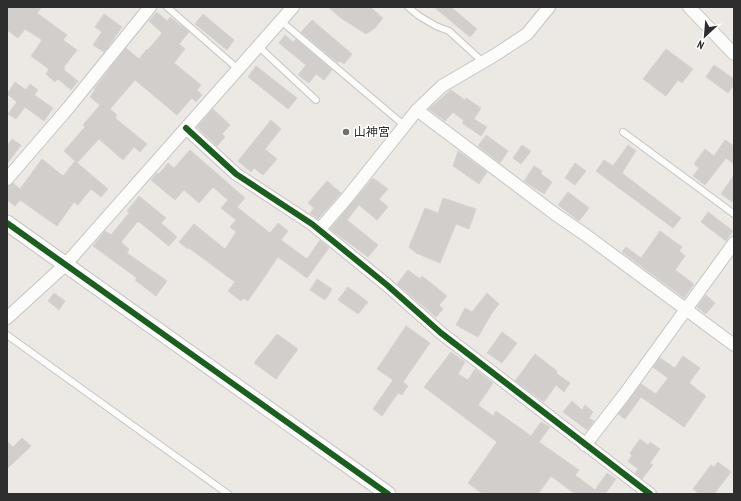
<svg xmlns="http://www.w3.org/2000/svg" width="741" height="501" font-family="'PT Sans Narrow','Noto Sans JP',sans-serif">
  <style>
    .building { fill: #d1cecb; stroke: #d7d4d0 }
    .lines { fill: none; stroke-linecap: round; stroke-linejoin: round }
    .service-casing { stroke: #c5c4c5; stroke-width: 8 }
    .minor-casing { stroke: #c5c4c5; stroke-width: 14 }
    .tertiary-casing { stroke: #c5c4c5; stroke-width: 17 }
    .service { stroke: #fcfcfb; stroke-width: 6 }
    .minor { stroke: #fcfcfb; stroke-width: 12 }
    .tertiary { stroke: #fcfcfb; stroke-width: 15 }
    .cycleway-casing { stroke: #fff; stroke-width: 8 }
    .cycleway { stroke: #1b5e20; stroke-width: 6 }
    .poi-dot { fill: #706f6e; stroke: #fff; stroke-width: 1.5 }
    .labels { text-anchor: middle; stroke-width: 3; stroke-linejoin: round; paint-order: stroke }
    .poi-label { font-size: 12px; fill: #2e2e2e; stroke: #fff; text-anchor: start }
  </style>
  <rect width="100%" height="100%" fill="#ece8e4"/>
  <g class="building">
    <polygon points="7,7 42,7 37,13 67,35 63,40 77,50 64,67 65,68 64,70 78,81 71,90 58,79 55,82 46,74 49,69 31,56 42,40 25,29 18,38 7,30"/>
    <polygon points="328,7 370,7 383,18 375,28 366,34 341,18"/>
    <polygon points="434,7 451,7 477,29 470,37"/>
    <polygon points="157,12 167,21 170,17 189,32 179,44 185,49 174,63 201,85 197,90 202,95 196,102 192,98 177,115 135,80 110,109 117,115 115,118 147,144 140,152 134,147 123,160 99,139 77,163 64,151 85,127 83,125 100,105 90,97 95,90 94,89 126,48 139,59 147,49 148,50 162,33 149,21"/>
    <polygon points="104,14 122,27 114,38 114,39 104,52 93,45 102,32 95,27"/>
    <polygon points="203,14 234,40 227,50 195,24"/>
    <polygon points="312,20 352,54 344,64 340,61 338,63 301,32"/>
    <polygon points="285,35 293,42 296,39 332,70 324,80 316,74 309,83 298,75 306,65 279,43"/>
    <polygon points="666,49 693,69 682,83 678,80 666,96 643,79"/>
    <polygon points="714,65 734,79 734,85 728,93 706,77"/>
    <polygon points="256,66 297,98 288,109 248,77"/>
    <polygon points="15,82 26,90 30,84 38,90 34,95 53,108 44,121 25,107 16,119 8,114 17,102 7,94"/>
    <polygon points="451,90 465,100 466,98 481,108 474,119 487,127 481,136 462,123 464,121 453,112 445,121 429,109"/>
    <polygon points="213,109 230,125 222,134 225,137 217,146 197,127"/>
    <polygon points="271,120 281,129 265,149 277,159 263,175 254,168 251,172 238,161"/>
    <polygon points="486,135 508,151 500,163 478,146"/>
    <polygon points="12,139 21,145 7,164 7,146"/>
    <polygon points="725,140 734,146 734,164 726,158 705,185 693,176 699,168 694,164 705,149 714,156"/>
    <polygon points="522,145 531,151 521,164 513,158"/>
    <polygon points="628,145 636,151 622,173 681,218 673,228 596,171 604,160 613,166"/>
    <polygon points="190,150 245,198 237,207 270,233 278,223 288,231 281,240 307,259 320,240 329,248 307,278 278,257 248,301 243,298 241,301 228,291 235,282 189,248 188,249 179,242 194,224 225,249 236,232 230,227 236,220 221,208 228,200 213,187 199,203 184,190 175,200 151,180 157,173 159,174 168,163 174,168"/>
    <polygon points="458,151 487,172 479,184 453,166"/>
    <polygon points="42,159 63,176 75,161 108,189 101,197 91,189 78,205 74,202 57,226 20,200 15,206 7,200 7,186 13,183 20,189"/>
    <polygon points="575,163 586,171 575,185 565,178"/>
    <polygon points="534,166 542,171 541,174 552,182 544,194 524,181"/>
    <polygon points="734,175 734,203 721,194"/>
    <polygon points="373,178 388,189 379,199 388,207 377,220 359,205 347,220 378,245 368,257 330,229"/>
    <polygon points="327,181 341,193 318,219 310,213 314,208 308,203"/>
    <polygon points="568,192 589,208 579,221 558,205"/>
    <polygon points="139,196 166,218 161,223 177,237 169,246 138,221 121,242 129,249 127,253 167,281 156,296 135,280 137,278 93,246 105,231 111,235 129,213 127,211"/>
    <polygon points="443,198 476,209 469,229 456,224 440,263 416,253 409,247 425,208 438,213"/>
    <polygon points="708,212 733,231 726,241 701,222"/>
    <polygon points="660,231 682,247 679,251 685,256 675,270 694,284 684,298 622,252 626,247 641,258"/>
    <polygon points="408,270 420,279 422,276 447,296 439,305 443,309 436,317 397,284"/>
    <polygon points="317,279 332,289 325,300 310,290"/>
    <polygon points="348,287 368,302 358,314 338,300"/>
    <polygon points="54,293 65,301 59,310 48,301"/>
    <polygon points="487,293 499,304 492,313 478,337 456,325 465,308 472,312"/>
    <polygon points="706,295 715,303 706,314 697,307"/>
    <polygon points="406,326 430,343 403,382 408,386 402,395 398,393 382,416 373,409 393,380 377,369"/>
    <polygon points="502,332 517,343 502,363 487,353"/>
    <polygon points="277,334 298,349 276,379 254,363"/>
    <polygon points="451,352 465,362 458,374 468,380 475,369 493,383 478,405 493,416 496,411 531,436 541,422 550,427 539,442 579,470 575,475 595,490 607,473 616,479 605,494 575,494 551,476 538,494 483,494 468,483 497,442 424,387"/>
    <polygon points="535,354 557,371 556,373 570,383 564,392 556,385 544,402 515,381"/>
    <polygon points="683,356 700,368 689,383 706,396 684,427 641,397 625,419 618,414 641,384 656,394 668,378 653,367 660,358 675,368"/>
    <polygon points="572,401 582,410 585,405 593,412 589,418 594,421 587,430 563,412"/>
    <polygon points="22,438 31,446 7,469 7,441 13,447"/>
    <polygon points="640,439 648,445 650,442 660,449 650,463 653,465 642,479 635,473 638,469 628,461 632,456 630,453"/>
    <polygon points="718,462 731,472 714,494 699,494 693,489 711,465 714,467"/>
  </g>
  <g class="lines">
    <g class="service-casing">
      <g id="service">
        <polyline points="167,7 238,69"/>
        <polyline points="408,7 419,16 436,26 449,31 483,62"/>
        <polyline points="281,21 405,126"/>
        <polyline points="258,46 316,100"/>
        <polyline points="623,132 734,214"/>
        <polyline points="7,335 228,494"/>
      </g>
    </g>
    <g class="minor-casing">
      <g id="minor">
        <polyline points="689,7 734,54"/>
        <polyline points="417,110 555,214 587,236 734,345"/>
        <polyline points="186,128 236,174 312,224 387,285 441,333 650,494"/>
        <polyline points="7,179 69,107 150,7"/>
        <polyline points="319,230 346,199 417,110 442,86 495,55 527,34 549,7"/>
        <polyline points="7,318 65,265 293,7"/>
        <polyline points="585,445 624,395 734,243"/>
      </g>
    </g>
    <g class="tertiary-casing">
      <polyline id="tertiary" points="7,223 388,494"/>
    </g>
    <use href="#service" class="service"/>
    <use href="#minor" class="minor"/>
    <use href="#tertiary" class="tertiary"/>
    <g class="cycleway-casing">
      <g id="cycleway">
        <polyline points="186,128 236,174 312,224 387,285 441,333 650,494"/>
        <polyline points="7,223 388,494"/>
      </g>
    </g>
    <use href="#cycleway" class="cycleway"/>
  </g>
  <circle class="poi-dot" cx="346" cy="132" r="4"/>
  <g class="labels">
    <g class="poi-label">
      <text x="354" y="136">山神宮</text>
    </g>
  </g>
  <rect width="741" height="501" fill="none" stroke="#2e2e2e" stroke-width="16"/>
  <g transform="translate(705 36) rotate(206)" stroke="#ffffff" stroke-width="3" paint-order="stroke">
  <path d="M0-3L7 15L0 10L-7 15Z" fill="#2e2e2e"/>
  <text y="-6" font-size="11" font-weight="bold" text-anchor="middle" fill="#2e2e2e">N</text>
  </g>
</svg>
